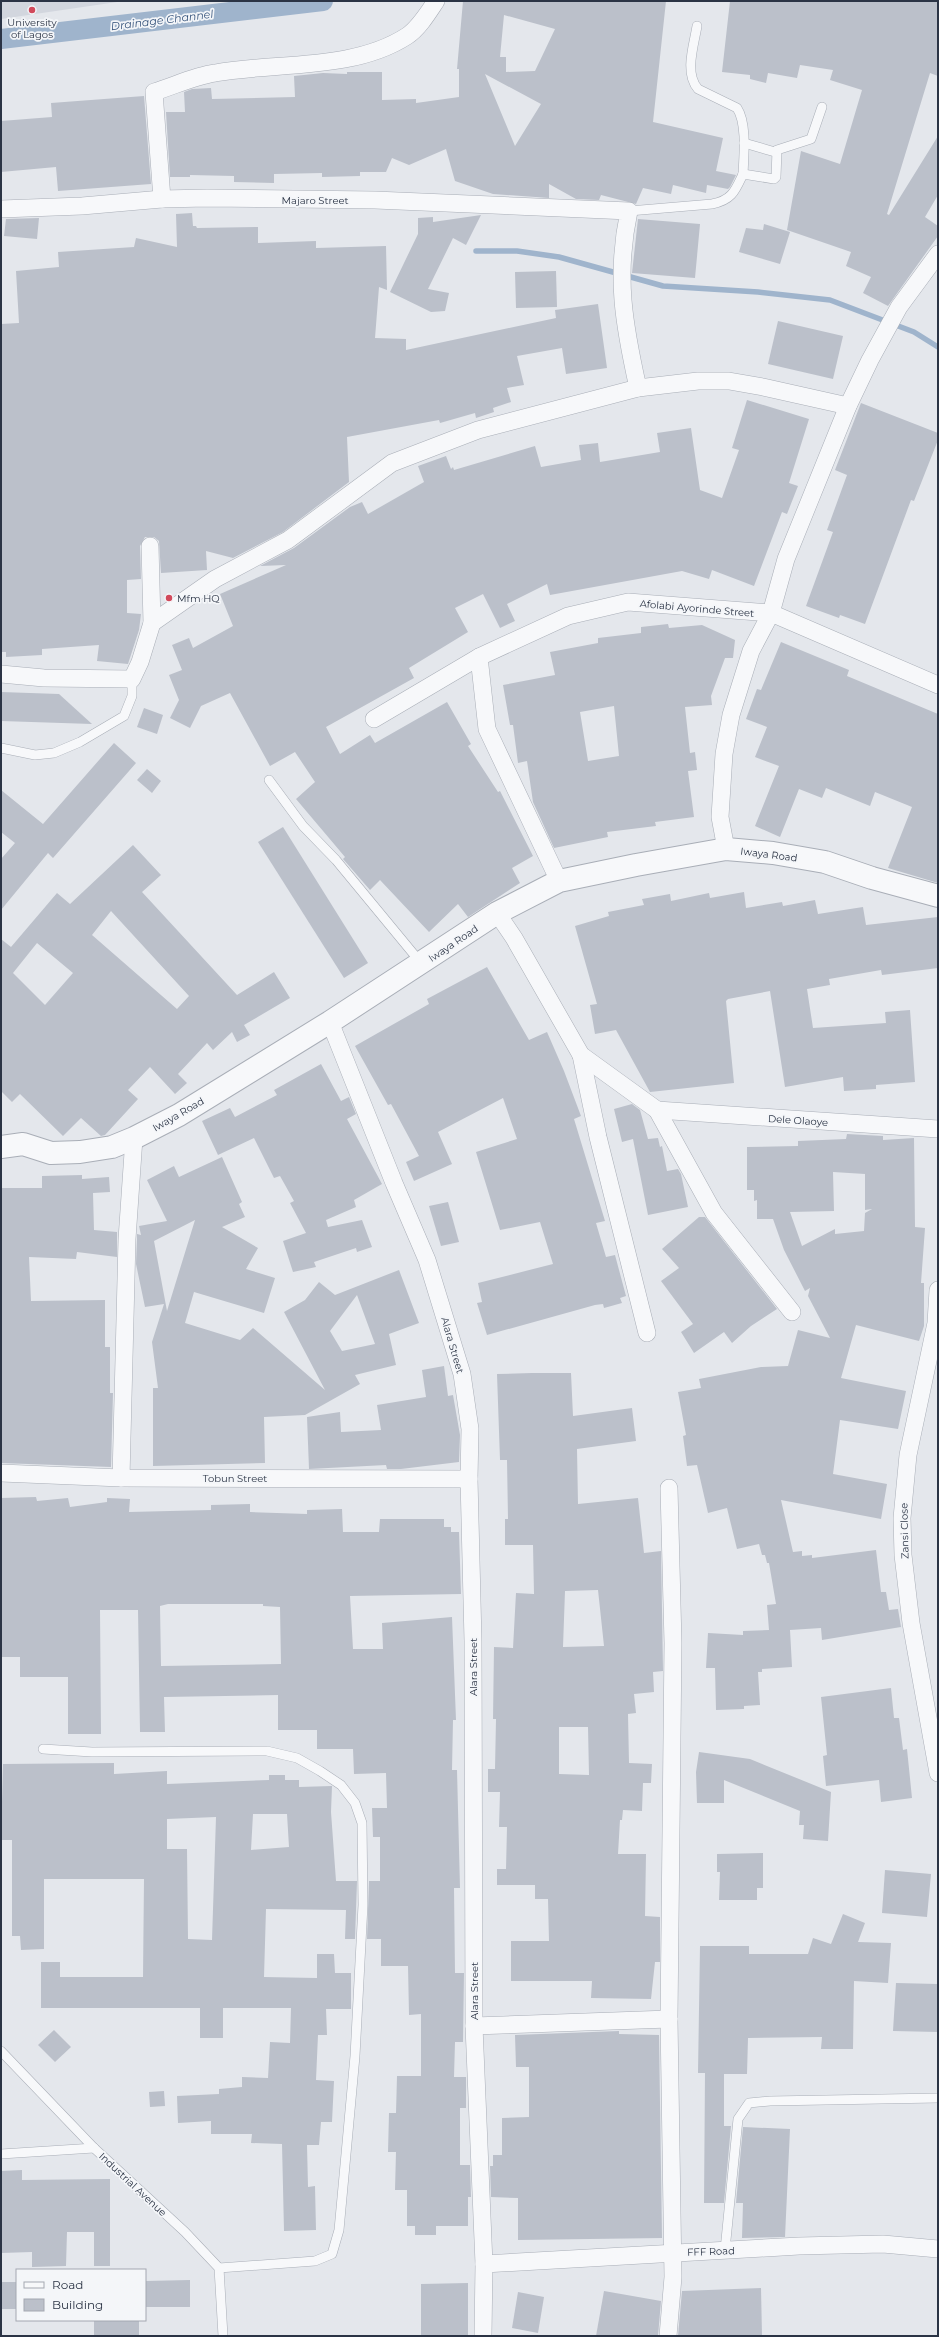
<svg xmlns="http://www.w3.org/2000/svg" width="939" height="2337" font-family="Montserrat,sans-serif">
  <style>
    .built { fill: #d2d6de }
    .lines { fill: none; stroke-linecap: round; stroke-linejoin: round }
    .stream { stroke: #9fb4cc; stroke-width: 5.5 }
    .canal { stroke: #9fb4cc; stroke-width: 20 }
    .building { fill: #bbc0ca; fill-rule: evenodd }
    .service-casing { stroke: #a9aeb7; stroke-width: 10 }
    .minor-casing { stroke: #a9aeb7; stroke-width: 18 }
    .tertiary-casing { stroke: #a9aeb7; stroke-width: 24 }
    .service { stroke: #f7f8fa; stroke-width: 9 }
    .minor { stroke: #f7f8fa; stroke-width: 17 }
    .tertiary { stroke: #f7f8fa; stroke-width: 22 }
    .poi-dot { fill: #d1495b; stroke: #f4f6f9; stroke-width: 1.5 }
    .labels { text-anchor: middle; stroke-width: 3.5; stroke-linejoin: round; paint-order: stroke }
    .poi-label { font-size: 10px; fill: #2b3445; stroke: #f4f6f9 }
    .street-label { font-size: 10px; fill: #2b3445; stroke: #f4f6f9 }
    .water-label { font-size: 11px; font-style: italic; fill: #34527a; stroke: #f4f6f9 }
  </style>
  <rect width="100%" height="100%" fill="#e4e7ec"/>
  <polygon class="built" points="1,1 124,1 1,19"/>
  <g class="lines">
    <polyline class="stream" points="476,251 517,251 559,257 663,286 758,292 830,300 914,332 938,347"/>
    <polyline class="canal" points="1,39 323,1"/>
  </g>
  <g class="building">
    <path d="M463 1H666L653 122 723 138 716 171 736 175 730 187 728 189 707 185 706 193 673 185 671 194 643 188 636 204 601 195 599 200 576 199 549 184V198L493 194 455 181 446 149 409 165 392 158 386 172H360V176L322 177V173L274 174V183L234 182V176L190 175V177H170L166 112H185L184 92 192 89 211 88 212 99 295 97 294 76 323 73 347 74V72H382V100L416 99V103L459 97V69H457ZM504 15 555 29 535 71 506 72V57H500ZM485 74 541 104 515 146Z"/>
    <polygon points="730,1 938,1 938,76 930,73 887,214 889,215 938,136 938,195 925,217 938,226 938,236 888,306 863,293 871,277 846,266 851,252 787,230 801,151 840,164 862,90 830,80 833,70 800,65 797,78 768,73 766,83 750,79 750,75 722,72"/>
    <polygon points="144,96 151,184 58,191 56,167 1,172 1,121 52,117 51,103"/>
    <polygon points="192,213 193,226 196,226 197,228 258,227 258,243 316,241 316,248 386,246 387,290 379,287 375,338 406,339 406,350 556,318 555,310 598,304 607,368 566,374 562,348 517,356 524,385 507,388 511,402 493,408 494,412 476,418 475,413 440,423 439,420 347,437 349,482 283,532 233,558 206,551 207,570 161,573 159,541 154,537 145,537 140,546 141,579 127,580 127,613 141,614 139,630 128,664 97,661 99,645 42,649 42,655 6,657 6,652 1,652 1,324 19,323 16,271 59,267 58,252 134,247 136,238 177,247 176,214"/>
    <polygon points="481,215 466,245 453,238 428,289 449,293 445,311 431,312 390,292 418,234 418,218 433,217 433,222"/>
    <polygon points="39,218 37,239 4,236 6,219"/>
    <polygon points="638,219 700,224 695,278 632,273"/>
    <polygon points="764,224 790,232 780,264 739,252 746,228 763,230"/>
    <polygon points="556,271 557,307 516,308 515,272"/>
    <polygon points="778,321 843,336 833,379 768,364"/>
    <polygon points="747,400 809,419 789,483 798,486 787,514 782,512 754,586 712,570 709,579 682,571 550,595 547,584 507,604 515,621 500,628 483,594 455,608 468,632 409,668 414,678 326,727 340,754 370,735 375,743 447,702 471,744 468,746 498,792 500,791 533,856 512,868 520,883 468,917 458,904 429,932 380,880 370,890 343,859 345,857 296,799 315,782 295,752 270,766 230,693 201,706 190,728 170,718 179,700 169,675 182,670 172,645 189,638 193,648 233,626 220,594 286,565 260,566 294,548 350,507 362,502 368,514 424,482 418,466 446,456 451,469 453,467 454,470 535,446 541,467 581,460 579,445 598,443 600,462 660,452 657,433 691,428 700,490 722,498 739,450 732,448"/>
    <polygon points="861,403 938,433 938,440 914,501 911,500 865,624 840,615 839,618 806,606 833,532 827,530 847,475 835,470"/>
    <path d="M668 624 669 628 702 625 735 640 733 658H725L711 696 712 705 685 707 690 753 695 752 697 770 688 771 694 817 655 822 656 826 607 832 608 837 554 848 533 802 527 761 518 763 513 725H510L503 685 555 675 550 652 598 643V638L641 633V627ZM614 706 619 756 588 761 580 712Z"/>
    <polygon points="781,642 849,670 847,676 938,714 938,883 888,868 912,807 875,792 870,806 826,788 822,798 799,789 780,837 755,826 779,766 755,757 767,727 746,719 757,689 761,690"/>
    <polygon points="1,692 59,694 92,724 1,721"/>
    <polygon points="144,708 163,715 157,734 137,727"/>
    <polygon points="114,743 136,763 53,858 48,853 1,910 1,859 15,843 1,832 1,790 43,824"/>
    <polygon points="147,769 161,781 152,793 137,780"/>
    <polygon points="283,827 368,963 344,978 258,842"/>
    <path d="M133 845 161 875 142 892 237 995 274 972 290 998 244 1025 250 1035 237 1042 232 1032 213 1050 207 1043 178 1074 187 1083 175 1094 150 1067 128 1090 138 1099 105 1135 101 1136 81 1118 63 1136 20 1094 12 1102 1 1091V939L11 947 57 893 70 904ZM111 911 189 996 177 1009 92 935ZM37 943 73 973 45 1005 13 973Z"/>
    <polygon points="744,892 746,908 782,902 783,906 815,900 818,914 863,907 866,925 938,917 938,968 882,975 881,970 829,979 830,985 807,989 813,1028 886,1023 885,1012 910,1010 915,1082 876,1085 876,1089 844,1091 843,1077 785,1087 770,991 728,999 726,1001 734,1083 650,1092 616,1030 595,1034 590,1005 597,1004 575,926 609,916 608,912 644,905 642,899 670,894 671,901 709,893 710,898"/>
    <polygon points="487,967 529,1040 547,1032 564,1071 581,1116 574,1119 605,1221 596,1223 606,1257 615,1255 626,1296 620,1298 622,1303 604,1308 603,1304 595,1305 487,1335 477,1303 482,1302 478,1283 553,1264 540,1222 500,1230 476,1152 517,1139 503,1098 438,1132 452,1164 414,1181 406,1162 419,1156 391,1104 388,1105 355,1046 429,1004 427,999"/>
    <polygon points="321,1064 341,1101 349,1097 356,1114 347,1119 382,1184 354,1200 356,1207 326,1220 328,1227 362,1220 372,1247 357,1252 356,1248 314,1262 316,1267 293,1272 283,1241 306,1233 290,1203 294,1201 280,1176 274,1178 254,1138 218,1155 202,1121 230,1108 235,1117 277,1095 274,1090"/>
    <polygon points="632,1104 640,1110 648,1139 658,1138 660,1147 662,1146 667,1171 678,1169 681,1174 688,1207 648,1215 633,1139 622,1142 614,1109"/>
    <path d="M847 1134 883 1136V1140L914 1138 915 1227 925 1228 921 1283H924V1326L919 1341 856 1325 841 1378 906 1391 898 1429 840 1420 833 1474 887 1484 881 1519 781 1500 793 1552 802 1551V1556L812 1555V1558L876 1550 881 1592H886L889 1610 898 1609 901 1627 822 1640 821 1628 790 1630 792 1667 762 1669V1672H758L760 1705 744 1706V1709L716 1710 715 1668H706L708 1633 743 1635V1631L769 1630 767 1605 776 1604 769 1563H767L765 1555H762L759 1544 737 1549 727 1508 708 1513 697 1465 687 1466 683 1436 686 1435 678 1392 701 1388 699 1379 761 1367 788 1366 798 1330 830 1338 808 1296 810 1288 805 1291 784 1250 773 1219H757V1200L754 1201V1190H747V1147L798 1146V1141L846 1139ZM833 1172 865 1174V1210L872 1209 865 1213 864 1231 835 1234V1229L802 1246 790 1212 834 1211Z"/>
    <path d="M222 1157 242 1202 239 1204 245 1217 222 1227 258 1248 246 1269 275 1278 264 1313 194 1292 185 1323 240 1340 253 1328 325 1390 284 1312 305 1300 319 1282 335 1295 399 1270 419 1323 389 1334 396 1365 355 1375 360 1384 305 1415 264 1417 265 1463 153 1466V1388H158L152 1342 164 1304 145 1307 136 1264 137 1239V1234L141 1235 139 1226 167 1221 147 1180 174 1166 179 1177ZM195 1220 167 1311 154 1241ZM357 1295 375 1344 342 1351 330 1331Z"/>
    <polygon points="82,1175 82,1179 109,1177 110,1192 93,1193 94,1230 117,1232 117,1257 77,1252 76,1259 29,1257 31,1301 105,1300 105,1347 110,1347 110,1393 113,1393 111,1467 1,1463 1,1188 42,1188 42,1176"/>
    <polygon points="448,1202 459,1242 441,1246 429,1206"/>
    <polygon points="699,1217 705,1217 777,1309 751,1326 732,1343 724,1332 694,1353 681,1332 693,1324 661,1281 679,1268 662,1249"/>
    <polygon points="444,1366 448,1396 453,1395 460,1435 459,1462 401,1469 387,1469 386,1465 309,1469 307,1417 340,1412 341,1432 381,1430 377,1405 426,1397 422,1370"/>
    <path d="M532 1373H571L573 1416 632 1408 636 1441 577 1449 578 1504 638 1498 644 1553 661 1551 663 1671 653 1672 654 1692 634 1694 636 1713 628 1714 629 1763 652 1764 651 1783H643L642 1811 623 1810 622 1820H620L618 1854H646L645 1916 660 1917V1962H655L651 1999 591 1998 592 1981H511V1941H549L548 1899H535V1885H497V1869H506L507 1827H499L500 1792H488V1769H495L496 1719H493L494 1647 513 1648 516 1593 534 1594 533 1545H505V1519H508L507 1460H500L497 1374ZM598 1590 604 1646 563 1647 565 1591ZM559 1727H588L589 1775 559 1774Z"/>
    <path d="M36 1497 37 1501 68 1498 70 1507 107 1502V1498L130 1499 129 1512 211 1510V1505L250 1504V1512L307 1514V1510L342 1509 343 1532H379L380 1519H444V1527H451V1532H459L461 1594 350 1596 353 1649H383L382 1623 452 1617 456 1720H453L452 1770H457L460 1888H454L455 1973H464L463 2042H455L454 2077H466V2108H460V2165H470L471 2197H468V2226H436V2235H415V2226H407V2190H395L396 2152H388L389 2113H396L397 2076H421V2014L409 2015 408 1966H381V1939H367L369 1881H380V1837H373L372 1808H387L386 1773 354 1774 353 1749H317V1730H278V1695L164 1697 165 1732H140L138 1610H100L101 1734H68V1677H20V1657H1V1498ZM168 1604H263V1606L280 1607 281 1664 161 1666 160 1606Z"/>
    <polygon points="891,1688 894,1718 899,1718 903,1750 907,1749 912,1798 881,1802 879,1780 826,1786 823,1756 827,1755 821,1697"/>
    <polygon points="699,1752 750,1759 831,1792 828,1841 803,1839 804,1825 799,1825 800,1811 724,1780 724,1803 697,1803 696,1772"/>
    <path d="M114 1763V1774L167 1771V1784L269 1780V1775H285V1780H299V1787L332 1786 331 1812 336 1881H357L355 1939H345L346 1910 266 1909 264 1977 317 1978V1954H334L335 1973H351V2009H326L327 2035H318L316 2080 334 2081 332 2122H321L319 2145H307L308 2187 315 2186 316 2230 284 2231 282 2144 251 2143 252 2134H211V2121L178 2123 177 2096 219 2094V2089L242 2087V2077L268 2078 270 2042 290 2043 291 2008H223V2038H200V2008H41V1962H60V1977H143L144 1879H44V1949L21 1950 20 1936H12V1840H1L3 1764ZM253 1814H287L289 1847 251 1850ZM216 1817 212 1940 188 1939 187 1849H167V1819Z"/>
    <polygon points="763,1853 763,1888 757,1888 757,1900 719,1900 720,1872 717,1872 717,1854"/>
    <polygon points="885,1870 931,1874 927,1917 882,1913"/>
    <polygon points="843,1914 865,1923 858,1942 891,1943 888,1983 854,1981 853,2049 821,2049 822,2037 748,2038 747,2074 724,2074 724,2126 731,2126 724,2203 704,2203 705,2073 698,2073 700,1946 749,1946 749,1954 808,1954 813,1938 831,1944"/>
    <polygon points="896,1983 938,1984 938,2032 893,2031"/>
    <polygon points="54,2030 71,2047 55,2062 38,2045"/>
    <polygon points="619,2031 619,2034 659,2035 662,2238 518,2240 518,2198 491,2197 490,2166 493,2166 493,2155 502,2155 502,2118 529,2117 529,2067 516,2067 515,2035"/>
    <polygon points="164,2091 165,2106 150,2107 149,2092"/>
    <polygon points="743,2127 790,2129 785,2237 742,2238 743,2203 736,2203"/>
    <polygon points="22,2170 22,2180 110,2179 110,2266 94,2266 94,2232 67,2232 66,2266 32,2267 32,2252 1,2253 1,2171"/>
    <polygon points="190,2280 190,2307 145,2307 145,2281"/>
    <rect x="1" y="2282" width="16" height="27"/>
    <polygon points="468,2283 468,2336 421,2336 421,2284"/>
    <polygon points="761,2288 762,2336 678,2336 682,2291"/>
    <polygon points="604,2291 661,2301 658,2336 596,2336"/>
    <polygon points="518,2292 544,2297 538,2333 512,2328"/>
    <rect x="94" y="2321" width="45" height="15"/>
  </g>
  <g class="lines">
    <g class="service-casing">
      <g id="service">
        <path d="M697 26C694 45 684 73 698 89L737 108C747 123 744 155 743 174"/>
        <polyline points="744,143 775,152"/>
        <path d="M629 211 712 204C732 200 735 191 743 174L774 179 776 177 777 150 811 139 822 107"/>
        <polyline points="1,748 35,755 54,753 80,742 124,716 132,696 132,679"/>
        <polyline points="269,780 303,826 336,860 421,963"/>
        <polyline points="43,1749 92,1752 267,1751 297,1758 320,1771 341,1785 355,1803 362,1823 363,1905 355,2056 339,2230 332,2254 315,2261 219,2268"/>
        <polyline points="1,2051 94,2148 185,2232 219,2268 223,2336"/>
        <polyline points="1,2154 94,2148"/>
        <polyline points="725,2250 738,2119 749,2103 770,2101 938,2098"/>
      </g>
    </g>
    <g class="minor-casing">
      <g id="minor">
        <path d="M162 199 154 92C174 86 194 76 215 73 276 62 353 71 407 36 419 28 428 13 436 1"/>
        <path d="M1 209 82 206 162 199 207 198 375 200 629 211C615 276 624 325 638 388"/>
        <polyline points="152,623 215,579 288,540 392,463 478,430 638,388 698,381 729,381 763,387 848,406"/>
        <polyline points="479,657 487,729 559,881"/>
        <polyline points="1,674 44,678 132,679 140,662 152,623 150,546"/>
        <polyline points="374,719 479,657 568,616 628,602 771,613 938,685"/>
        <polyline points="726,849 720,817 724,754 731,715 751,651 771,613 786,559 848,406 870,360 899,307 938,254"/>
        <polyline points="497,913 514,938 581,1055 657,1110 714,1213 792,1312"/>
        <polyline points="330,1022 394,1183 427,1260 462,1374 470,1429 469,1479 473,1641 474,2026 484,2264 483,2336"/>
        <polyline points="581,1055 598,1137 647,1333"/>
        <polyline points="657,1110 938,1129"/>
        <polyline points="938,1290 936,1323 908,1455 902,1518 903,1555 911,1623 938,1773"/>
        <polyline points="1,1473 121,1478 469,1479"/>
        <polyline points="121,1478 127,1239 134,1138"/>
        <polyline points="474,2026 669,2019"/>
        <polyline points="484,2264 799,2246 883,2244 938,2249"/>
        <polyline points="668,2336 673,2277 669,2019 673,1643 669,1488"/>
      </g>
    </g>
    <g class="tertiary-casing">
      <polyline id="tertiary" points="1,1147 23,1144 51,1153 80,1152 112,1147 134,1138 179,1115 330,1022 497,913 559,881 636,865 726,849 773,853 825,862 872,878 938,896"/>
    </g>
    <use href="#service" class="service"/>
    <use href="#minor" class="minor"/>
    <use href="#tertiary" class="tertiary"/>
  </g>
  <g class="poi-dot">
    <circle cx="32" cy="10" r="4"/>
    <circle cx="169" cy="598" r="4"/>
  </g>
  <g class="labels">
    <g class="poi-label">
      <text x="32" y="26">University<tspan x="32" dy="12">of Lagos</tspan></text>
      <text x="177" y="602" text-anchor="start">Mfm HQ</text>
    </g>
    <g class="street-label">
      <text x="315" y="204">Majaro Street</text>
      <text transform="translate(697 608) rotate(5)" y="4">Afolabi Ayorinde Street</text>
      <text transform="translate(769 854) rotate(7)" y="4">Iwaya Road</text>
      <text transform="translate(453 943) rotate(-34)" y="4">Iwaya Road</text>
      <text transform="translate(178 1114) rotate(-30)" y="4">Iwaya Road</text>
      <text transform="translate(798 1120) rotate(4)" y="4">Dele Olaoye</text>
      <text transform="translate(453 1345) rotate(74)" y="4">Alara Street</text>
      <text x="235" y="1482">Tobun Street</text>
      <text transform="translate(904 1531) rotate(-91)" y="4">Zansi Close</text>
      <text transform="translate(473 1667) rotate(-90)" y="4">Alara Street</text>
      <text transform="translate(474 1991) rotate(-90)" y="4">Alara Street</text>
      <text transform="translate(133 2184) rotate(43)" y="4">Industrial Avenue</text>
      <text transform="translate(711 2251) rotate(-2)" y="4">FFF Road</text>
    </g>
    <g class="water-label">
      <text transform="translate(162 20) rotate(-7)" y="4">Drainage Channel</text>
    </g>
  </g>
  <rect width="939" height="2337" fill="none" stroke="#2b3445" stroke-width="4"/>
  <rect x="16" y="2269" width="130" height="52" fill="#f4f6f9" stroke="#a4a8b1"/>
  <rect x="24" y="2282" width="20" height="6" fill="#f7f8fa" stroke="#a4a8b1"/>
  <text x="52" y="2289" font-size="12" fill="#2b3445">Road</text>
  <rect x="24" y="2299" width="20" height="12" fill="#bbc0ca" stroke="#a4a8b1"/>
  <text x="52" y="2309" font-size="12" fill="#2b3445">Building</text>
</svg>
